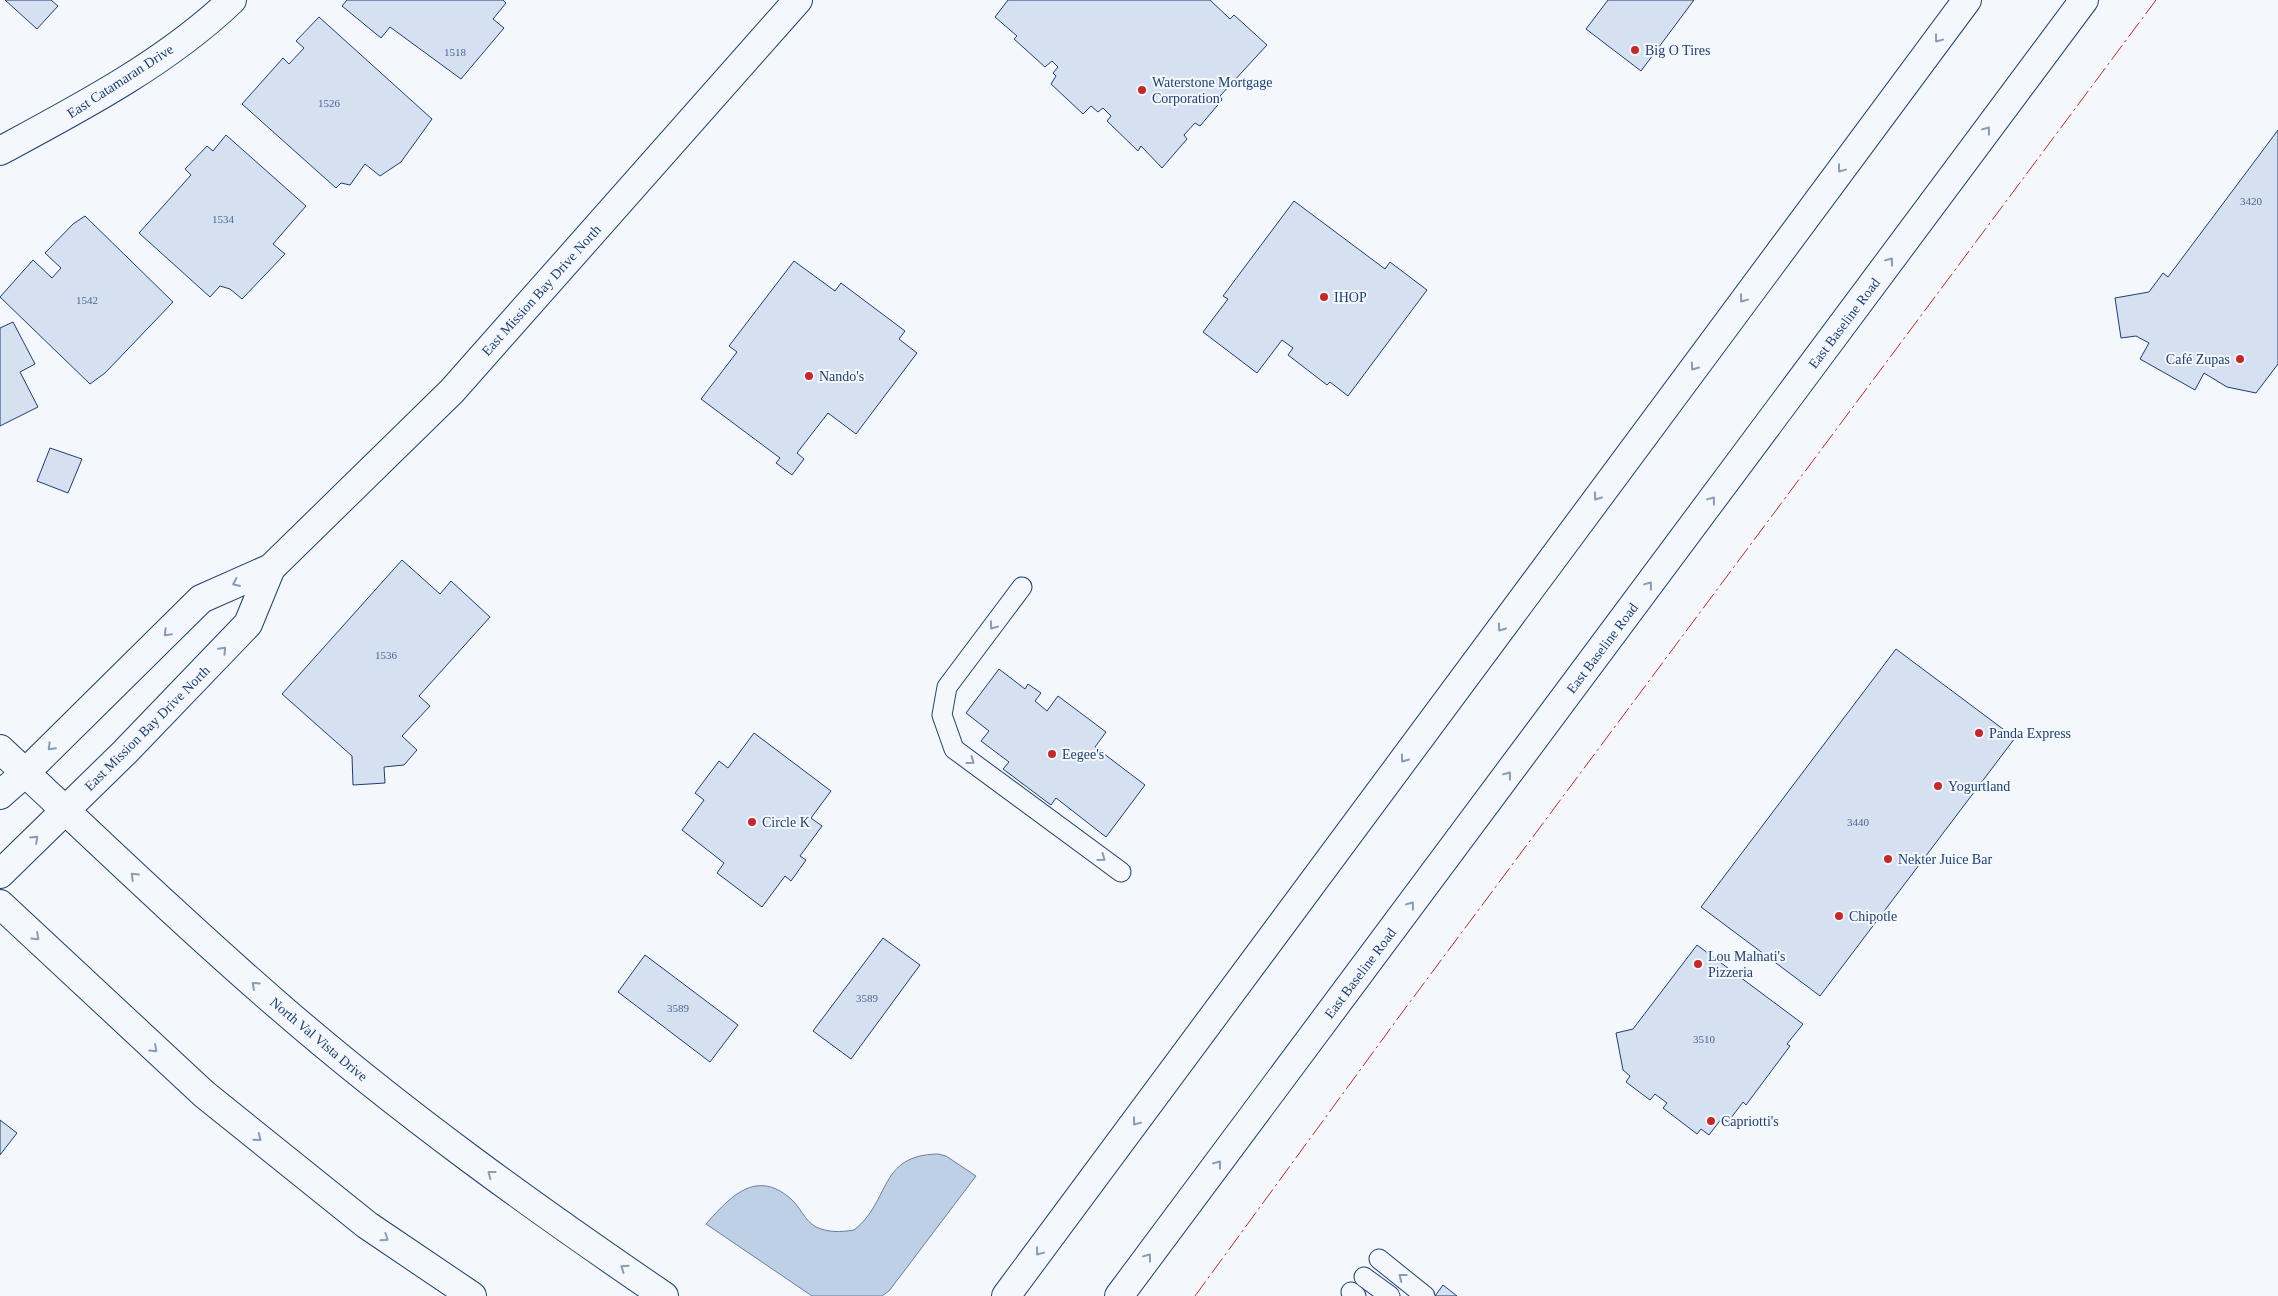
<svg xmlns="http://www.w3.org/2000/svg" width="2278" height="1296" font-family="Georgia,serif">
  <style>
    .water { fill: #bed0e5; stroke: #687fa3 }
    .building { fill: #d5e0f0; stroke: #1d3f73 }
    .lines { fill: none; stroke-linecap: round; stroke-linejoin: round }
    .lane-casing { stroke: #1d3f73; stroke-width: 21 }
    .street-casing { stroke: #1d3f73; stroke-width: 30 }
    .secondary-casing { stroke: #1d3f73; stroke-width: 30 }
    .primary-casing { stroke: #1d3f73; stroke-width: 30 }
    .lane { stroke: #f4f7fb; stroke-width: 19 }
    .street { stroke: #f4f7fb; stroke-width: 28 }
    .secondary { stroke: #f4f7fb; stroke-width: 28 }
    .primary { stroke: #f4f7fb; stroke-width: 28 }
    .power { stroke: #c62828; stroke-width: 1; stroke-dasharray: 18 4 2.5 4; stroke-linecap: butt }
    .oneway { stroke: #889bb7 }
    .poi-dot { fill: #c62828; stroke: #f4f7fb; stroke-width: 2 }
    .labels { text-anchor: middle; stroke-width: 4; stroke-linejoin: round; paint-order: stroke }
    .number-label { font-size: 11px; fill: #4b6792 }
    .poi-label { font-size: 14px; fill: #1d3f73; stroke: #f4f7fb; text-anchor: start }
    .street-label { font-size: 14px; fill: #1d3f73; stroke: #f4f7fb }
  </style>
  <rect width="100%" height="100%" fill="#f4f7fb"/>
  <path class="water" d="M938 1154 946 1156 976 1176 889 1291 882 1296H812L706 1224C730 1197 756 1168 791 1199 801 1208 804 1220 816 1227 829 1233 841 1232 854 1230 891 1201 878 1155 938 1154Z"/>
  <g class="building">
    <polygon points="5,0 51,0 58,6 37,29"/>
    <polygon points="347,0 503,0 506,3 493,19 504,28 461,79 390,27 381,38 342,6"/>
    <polygon points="1008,0 1210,0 1230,19 1234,15 1267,45 1220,96 1222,100 1200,126 1195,123 1184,135 1187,139 1162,168 1141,146 1138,151 1107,121 1111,116 1103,108 1098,112 1091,106 1083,114 1051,84 1056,76 1053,73 1058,67 1052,61 1045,67 1014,39 1017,36 995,17"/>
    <polygon points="1608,0 1694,0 1641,71 1586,29"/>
    <polygon points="319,17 432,119 401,162 380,176 365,164 350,185 341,183 336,188 242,104 283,58 289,64 304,48 296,41"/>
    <polygon points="2278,130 2278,364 2256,393 2227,387 2204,373 2195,390 2140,359 2149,343 2136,336 2121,338 2115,298 2149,292 2163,273 2168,277"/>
    <polygon points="226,135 306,206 273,244 285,254 242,299 230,289 220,286 210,297 139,233 191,175 185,169 207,146 213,151"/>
    <polygon points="1294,201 1385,269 1390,262 1427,290 1348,396 1330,382 1327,385 1288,355 1293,348 1282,340 1257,373 1203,332 1228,299 1223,296"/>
    <polygon points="85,216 173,302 105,373 90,384 0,297 33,260 52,278 61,268 45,253 73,224"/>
    <polygon points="794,261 835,291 841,283 905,331 899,339 917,353 856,434 828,413 797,453 804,459 792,475 776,463 780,458 701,399 737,352 729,346"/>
    <polygon points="13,322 35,364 20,372 38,407 0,426 0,328"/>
    <polygon points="50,448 82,459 68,493 37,481"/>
    <polygon points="402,560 440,594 451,581 490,617 419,696 430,706 402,736 417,750 404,765 384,767 385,783 353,785 352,756 282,694"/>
    <polygon points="1896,649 2015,738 1820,996 1701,907"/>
    <polygon points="999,669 1025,689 1028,684 1041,693 1035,701 1047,711 1058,696 1106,732 1095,747 1145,785 1106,837 1056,798 1051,805 1003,769 1009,762 981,741 989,731 966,713"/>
    <polygon points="754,733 831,791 811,818 822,826 800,856 806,860 791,881 785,876 762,907 717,873 724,863 682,830 704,800 695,793 719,761 728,768"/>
    <polygon points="883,938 920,965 851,1059 813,1031"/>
    <polygon points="1697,945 1803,1024 1787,1044 1790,1046 1746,1105 1743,1102 1728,1122 1722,1118 1709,1135 1701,1129 1697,1134 1663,1108 1667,1103 1655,1094 1650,1100 1626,1082 1630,1076 1623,1070 1616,1033 1633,1029"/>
    <polygon points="645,955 738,1025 710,1062 618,992"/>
    <polygon points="0,1120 17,1133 0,1155"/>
    <polygon points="1443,1285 1457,1296 1435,1296"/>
  </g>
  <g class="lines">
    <g class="lane-casing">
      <g id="lane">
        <polyline points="1022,587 947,687 942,715 954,749 1121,872"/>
        <polyline points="1379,1259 1425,1296"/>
        <polyline points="1364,1277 1390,1296"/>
        <polyline points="1351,1292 1356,1296"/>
      </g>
    </g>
    <g class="street-casing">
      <path id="street" d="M0 151C80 108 166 63 232 0"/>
    </g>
    <g class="secondary-casing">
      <g id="secondary">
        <path d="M0 749C93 836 184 924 280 1007 401 1112 532 1206 664 1296"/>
        <polyline points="0,795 25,773 201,599 271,568 452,391 798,0"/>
        <polyline points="0,874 125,752 248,624 271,568"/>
        <polyline points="0,904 204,1094 367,1225 472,1296"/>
      </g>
    </g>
    <g class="primary-casing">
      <g id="primary">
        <polyline points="1006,1296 1967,0"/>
        <polyline points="1119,1296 2084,0"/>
      </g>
    </g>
    <use href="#lane" class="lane"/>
    <use href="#street" class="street"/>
    <use href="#secondary" class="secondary"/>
    <use href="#primary" class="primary"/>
    <polyline class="power" points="1195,1296 1401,1014 2156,0"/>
  </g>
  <defs><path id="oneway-chevron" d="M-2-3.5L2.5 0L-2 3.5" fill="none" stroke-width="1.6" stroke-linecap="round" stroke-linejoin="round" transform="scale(1.25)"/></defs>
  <g class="oneway">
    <use href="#oneway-chevron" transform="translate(1938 39) rotate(127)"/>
    <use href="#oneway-chevron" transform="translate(1987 130) rotate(-53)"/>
    <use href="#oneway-chevron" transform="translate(1841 169) rotate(127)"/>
    <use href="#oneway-chevron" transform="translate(1890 261) rotate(-53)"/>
    <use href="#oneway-chevron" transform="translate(1743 299) rotate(127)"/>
    <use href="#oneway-chevron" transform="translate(1694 367) rotate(126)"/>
    <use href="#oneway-chevron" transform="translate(1597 497) rotate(126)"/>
    <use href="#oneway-chevron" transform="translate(1712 500) rotate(-53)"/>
    <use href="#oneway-chevron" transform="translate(236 583) rotate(156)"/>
    <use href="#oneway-chevron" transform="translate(1649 585) rotate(-53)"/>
    <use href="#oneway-chevron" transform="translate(993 626) rotate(127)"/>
    <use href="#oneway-chevron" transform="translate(1501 628) rotate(126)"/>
    <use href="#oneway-chevron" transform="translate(167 633) rotate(135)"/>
    <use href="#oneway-chevron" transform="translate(223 650) rotate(-46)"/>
    <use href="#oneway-chevron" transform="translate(51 747) rotate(135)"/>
    <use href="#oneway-chevron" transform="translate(1404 759) rotate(126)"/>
    <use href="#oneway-chevron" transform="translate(971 761) rotate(36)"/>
    <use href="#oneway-chevron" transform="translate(1508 775) rotate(-53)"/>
    <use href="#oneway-chevron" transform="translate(35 839) rotate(-43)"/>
    <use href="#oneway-chevron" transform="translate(1102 858) rotate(36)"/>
    <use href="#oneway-chevron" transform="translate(134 876) rotate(-136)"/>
    <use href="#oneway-chevron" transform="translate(1411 905) rotate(-53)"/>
    <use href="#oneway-chevron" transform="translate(36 937) rotate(43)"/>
    <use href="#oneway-chevron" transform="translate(255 985) rotate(-138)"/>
    <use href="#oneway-chevron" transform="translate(154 1049) rotate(43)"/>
    <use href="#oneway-chevron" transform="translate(1136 1122) rotate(127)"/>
    <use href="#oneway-chevron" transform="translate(258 1138) rotate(39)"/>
    <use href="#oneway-chevron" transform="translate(1218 1164) rotate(-53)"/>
    <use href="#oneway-chevron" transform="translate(491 1174) rotate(-143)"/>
    <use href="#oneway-chevron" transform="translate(385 1238) rotate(34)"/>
    <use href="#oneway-chevron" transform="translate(1039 1252) rotate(127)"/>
    <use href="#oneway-chevron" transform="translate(1148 1257) rotate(-53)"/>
    <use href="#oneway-chevron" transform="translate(624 1268) rotate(-145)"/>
    <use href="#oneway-chevron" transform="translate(1402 1277) rotate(-142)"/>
  </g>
  <g class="poi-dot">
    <circle cx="1635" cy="50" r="5"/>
    <circle cx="1142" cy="90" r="5"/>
    <circle cx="1324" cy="297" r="5"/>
    <circle cx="2240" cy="359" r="5"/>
    <circle cx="809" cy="376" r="5"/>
    <circle cx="1979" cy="733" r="5"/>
    <circle cx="1052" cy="754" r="5"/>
    <circle cx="1938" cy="786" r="5"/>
    <circle cx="752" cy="822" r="5"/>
    <circle cx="1888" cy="859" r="5"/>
    <circle cx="1839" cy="916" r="5"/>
    <circle cx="1698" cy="964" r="5"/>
    <circle cx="1711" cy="1121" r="5"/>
  </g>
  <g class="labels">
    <g class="number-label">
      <text x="455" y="56">1518</text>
      <text x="329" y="107">1526</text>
      <text x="2251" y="205">3420</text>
      <text x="223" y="223">1534</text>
      <text x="87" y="304">1542</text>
      <text x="386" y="659">1536</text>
      <text x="1858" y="826">3440</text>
      <text x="867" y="1002">3589</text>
      <text x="678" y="1012">3589</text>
      <text x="1704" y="1043">3510</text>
    </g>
    <g class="poi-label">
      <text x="1645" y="55">Big O Tires</text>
      <text x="1152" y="87">Waterstone Mortgage<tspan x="1152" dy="16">Corporation</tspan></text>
      <text x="1334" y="302">IHOP</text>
      <text x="2230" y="364" text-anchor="end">Café Zupas</text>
      <text x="819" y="381">Nando's</text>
      <text x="1989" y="738">Panda Express</text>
      <text x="1062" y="759">Eegee's</text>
      <text x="1948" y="791">Yogurtland</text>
      <text x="762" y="827">Circle K</text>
      <text x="1898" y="864">Nekter Juice Bar</text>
      <text x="1849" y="921">Chipotle</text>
      <text x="1708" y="961">Lou Malnati's<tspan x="1708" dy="16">Pizzeria</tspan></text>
      <text x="1721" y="1126">Capriotti's</text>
    </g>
    <g class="street-label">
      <text transform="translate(120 81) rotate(-33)" y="5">East Catamaran Drive</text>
      <text transform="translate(541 290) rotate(-48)" y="5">East Mission Bay Drive North</text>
      <text transform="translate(1844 323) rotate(-53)" y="5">East Baseline Road</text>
      <text transform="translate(1602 648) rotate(-53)" y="5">East Baseline Road</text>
      <text transform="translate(147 728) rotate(-45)" y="5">East Mission Bay Drive North</text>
      <text transform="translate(1360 973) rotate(-53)" y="5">East Baseline Road</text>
      <text transform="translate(319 1039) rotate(40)" y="5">North Val Vista Drive</text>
    </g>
  </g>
</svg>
